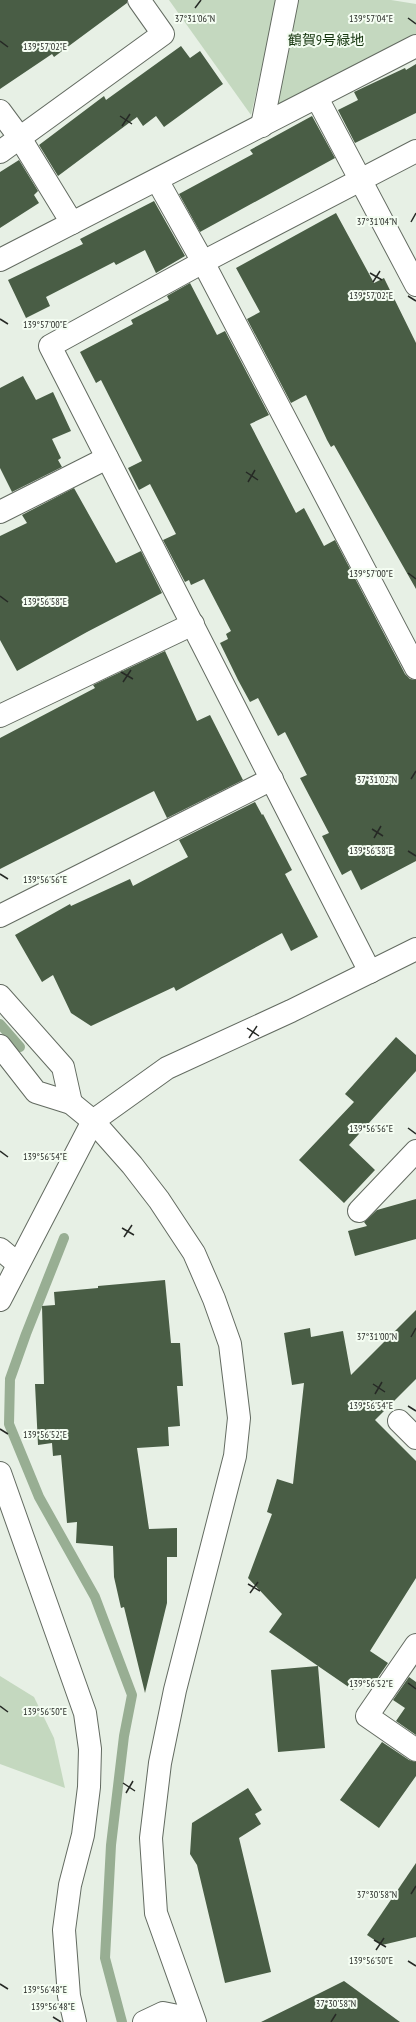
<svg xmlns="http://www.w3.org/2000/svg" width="416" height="2022" font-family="'PT Sans Narrow','Noto Sans JP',sans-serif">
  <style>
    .green { fill: #c4d8bf }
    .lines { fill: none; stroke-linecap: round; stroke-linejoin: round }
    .stream { stroke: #98ae93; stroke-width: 10 }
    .building { fill: #495d45 }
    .street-casing { stroke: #636b61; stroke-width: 24 }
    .secondary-casing { stroke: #636b61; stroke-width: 24 }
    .street { stroke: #fff; stroke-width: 22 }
    .secondary { stroke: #fff; stroke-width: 22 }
    .ticks { fill: none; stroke: #262925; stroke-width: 1.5 }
    .labels { text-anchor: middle; stroke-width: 4; stroke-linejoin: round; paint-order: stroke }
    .park-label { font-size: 14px; fill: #15350e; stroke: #f4fdf2 }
    .ticks-label { font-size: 10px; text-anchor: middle; fill: #262925; stroke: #f4fdf2; stroke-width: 4; stroke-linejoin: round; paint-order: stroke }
  </style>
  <rect width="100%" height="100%" fill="#e7f0e5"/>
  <g class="green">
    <polygon points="169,0 277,0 251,115"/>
    <polygon points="291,0 391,0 416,4 416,37 272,112"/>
    <polygon points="0,1676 34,1697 54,1738 65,1788 0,1764"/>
  </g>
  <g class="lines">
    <g class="stream">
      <polyline points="0,1024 20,1047"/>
      <polyline points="64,1238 26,1334 10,1379 9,1424 39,1497 95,1597 132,1695 124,1736 111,1845 105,1958 122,2022"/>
    </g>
  </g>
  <g class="building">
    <polygon points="0,0 127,0 127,3 54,57 52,54 0,89"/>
    <polygon points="181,46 190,58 200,51 223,84 164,127 156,116 143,126 137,117 58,176 39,145 104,96 106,100"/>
    <polygon points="416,64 416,113 355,143 338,110 358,100 354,92 405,68 406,70"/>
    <polygon points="312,116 335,158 200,232 179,194 253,154 250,150"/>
    <polygon points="19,160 38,191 34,195 39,203 0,228 0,172"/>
    <polygon points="154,201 185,256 156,273 145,250 116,265 114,262 46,297 50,306 26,318 8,280 83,244 80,239"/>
    <polygon points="336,213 374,283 384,278 416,343 416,589 334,445 331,447 327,440 306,395 291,403 247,319 260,312 236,268"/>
    <polygon points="190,283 217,335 225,331 269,415 250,424 296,513 304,508 324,546 335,540 405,674 410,679 416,680 416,861 361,890 351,870 342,875 322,836 329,833 300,778 307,775 285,732 278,736 258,698 250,702 238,680 220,643 228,639 226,634 231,631 204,579 191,585 189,580 185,582 163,540 176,534 150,484 139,490 128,468 142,461 101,380 96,383 80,352 133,324 131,320 169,300 167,296"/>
    <polygon points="23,376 36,400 53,392 71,431 52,439 61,458 58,460 62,467 12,492 0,468 0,388"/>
    <polygon points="74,488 116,563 141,551 162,593 87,632 17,671 0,640 0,536 27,523 22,515"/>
    <polygon points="165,651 197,721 210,715 243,780 167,818 154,791 0,869 0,738 95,688 93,685"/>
    <polygon points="255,802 262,815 263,814 292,870 285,874 318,937 291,951 282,933 176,991 174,987 91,1026 71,1013 53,975 42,982 15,935 70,904 71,906 130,879 133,886 188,857 179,840"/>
    <polygon points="396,1037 416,1055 416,1071 349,1145 375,1170 344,1203 299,1160 354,1102 345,1094"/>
    <polygon points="416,1199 416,1239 355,1256 348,1231 367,1226 364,1222 377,1210"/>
    <polygon points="165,1280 171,1343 180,1343 183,1386 177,1386 180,1426 168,1427 169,1446 137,1448 149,1529 177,1528 177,1557 167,1557 167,1603 145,1693 124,1607 121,1608 114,1577 113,1546 76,1543 77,1522 67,1523 61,1455 53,1456 52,1443 38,1445 35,1384 44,1384 42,1306 55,1305 54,1292 98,1288 98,1286"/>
    <polygon points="416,1310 416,1379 375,1420 416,1461 416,1578 370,1651 388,1663 372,1686 361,1678 353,1690 318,1666 325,1748 278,1752 271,1670 318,1666 269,1632 282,1614 248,1578 272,1514 267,1512 277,1479 293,1484 304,1383 292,1385 284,1333 310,1328 311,1337 343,1331 351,1375"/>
    <polygon points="409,1677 416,1682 416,1735 396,1721 405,1708 393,1700"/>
    <polygon points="382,1742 409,1760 416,1762 416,1776 379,1828 340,1800"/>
    <polygon points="248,1788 262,1810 255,1814 261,1824 239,1838 271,1972 225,1983 197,1865 190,1854 192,1823"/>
    <polygon points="416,1863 416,1937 382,1945 367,1935"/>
    <polygon points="344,1981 400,2022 261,2022 320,1993"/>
  </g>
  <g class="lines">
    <g class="street-casing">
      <g id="street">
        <polyline points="317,98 416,285"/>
        <polyline points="0,111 20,138 72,223"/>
        <polyline points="262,126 287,0"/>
        <polyline points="0,152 163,34 139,0"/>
        <polyline points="157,180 203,262 416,668"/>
        <polyline points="0,260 416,46"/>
        <polyline points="0,512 107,458"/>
        <polyline points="0,716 193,624"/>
        <polyline points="0,916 272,779"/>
        <polyline points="370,972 50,346 203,262 416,151"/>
        <polyline points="359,1211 416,1151"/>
        <polyline points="0,1249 18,1264"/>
        <polyline points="0,1300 93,1121 167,1068 291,1011 416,949"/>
        <polyline points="399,1421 416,1438"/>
        <polyline points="0,1473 85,1713 90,1749 89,1787 83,1835 70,1885 64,1930 69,1996 75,2022"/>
        <polyline points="416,1645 367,1716 416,1750"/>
        <polyline points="144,2022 163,2013 193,2019"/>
      </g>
    </g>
    <g class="secondary-casing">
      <g id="secondary">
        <polyline points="0,996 63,1067 71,1103"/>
        <polyline points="0,1046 36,1092 71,1103 93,1121 132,1165 159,1200 194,1253 214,1299 230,1344 239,1418 235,1456 175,1690 160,1763 151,1838 156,1913 195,2022"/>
      </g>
    </g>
    <use href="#street" class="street"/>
    <use href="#secondary" class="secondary"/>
  </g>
  <path class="ticks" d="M195 8 201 0M408 18 416 24M0 41 8 47M120 116 132 124M122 126 130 114M411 222 416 213M370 273 382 280M373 282 380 271M408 296 416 301M0 319 8 324M246 472 258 480M248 482 255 470M408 573 416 579M0 596 8 602M121 672 133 679M123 682 131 670M411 779 416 771M372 829 383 836M374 838 381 826M408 851 416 856M0 874 8 879M247 1028 259 1036M249 1038 257 1026M408 1128 416 1134M0 1151 8 1157M122 1228 134 1235M124 1237 132 1225M411 1337 416 1328M373 1384 385 1392M375 1394 382 1382M408 1406 416 1411M0 1429 8 1434M248 1584 260 1591M250 1593 258 1582M408 1683 416 1689M0 1706 8 1712M123 1783 135 1791M126 1793 133 1781M411 1894 416 1886M374 1940 386 1947M376 1950 384 1938M408 1961 416 1966M0 1984 8 1989M53 2017 61 2022M331 2022 336 2014"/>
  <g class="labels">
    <g class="park-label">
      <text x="326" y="45">鶴賀9号緑地</text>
    </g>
  </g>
  <g class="ticks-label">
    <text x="371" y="22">139°57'04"E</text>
    <text x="195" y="22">37°31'06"N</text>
    <text x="45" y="50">139°57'02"E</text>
    <text x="377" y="225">37°31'04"N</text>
    <text x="371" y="299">139°57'02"E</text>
    <text x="45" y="328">139°57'00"E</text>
    <text x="371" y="577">139°57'00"E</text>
    <text x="45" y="605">139°56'58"E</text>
    <text x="377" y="783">37°31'02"N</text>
    <text x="371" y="854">139°56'58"E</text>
    <text x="45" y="883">139°56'56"E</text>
    <text x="371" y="1132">139°56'56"E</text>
    <text x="45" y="1160">139°56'54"E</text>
    <text x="377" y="1340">37°31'00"N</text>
    <text x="371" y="1409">139°56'54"E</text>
    <text x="45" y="1438">139°56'52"E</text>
    <text x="371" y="1687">139°56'52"E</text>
    <text x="45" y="1715">139°56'50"E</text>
    <text x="377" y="1898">37°30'58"N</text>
    <text x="371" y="1964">139°56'50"E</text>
    <text x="45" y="1993">139°56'48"E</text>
    <text x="336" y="2007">37°30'58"N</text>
    <text x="53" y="2010">139°56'48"E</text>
  </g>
</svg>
